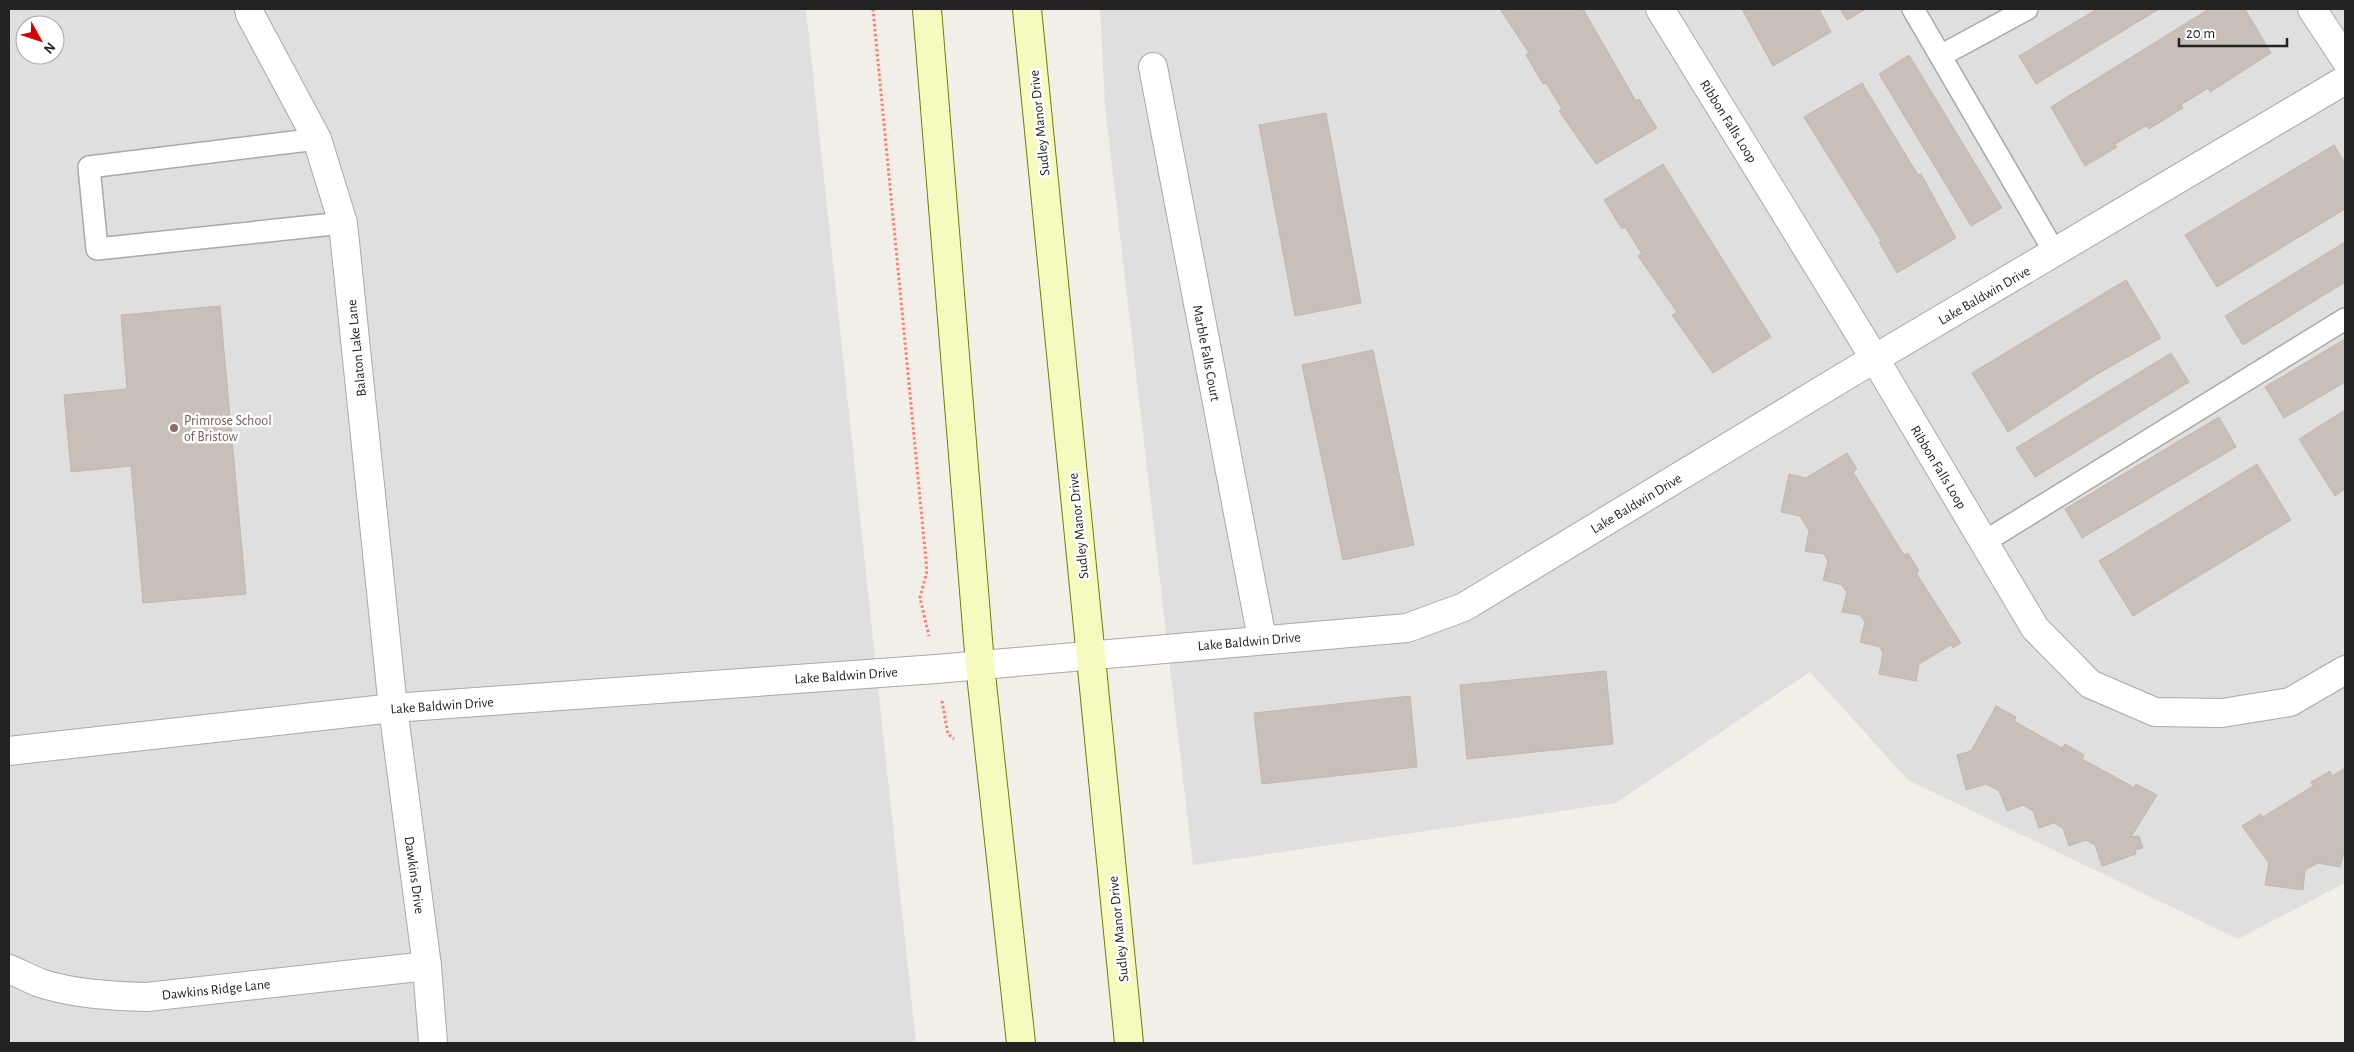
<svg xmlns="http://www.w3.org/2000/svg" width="2354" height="1052" font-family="'Alegreya Sans',sans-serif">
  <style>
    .residential { fill: #e0dfdf; fill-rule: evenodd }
    .building { fill: #c7bfb8; stroke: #c4b6ab }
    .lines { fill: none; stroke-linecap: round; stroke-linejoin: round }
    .lane-casing { stroke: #a9a9a9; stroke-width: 24 }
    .street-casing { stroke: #a9a9a9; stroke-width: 30 }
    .secondary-casing { stroke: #707d05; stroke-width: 30 }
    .path { stroke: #fa8072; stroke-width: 3; stroke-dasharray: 2.5 2.5; stroke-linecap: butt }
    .lane { stroke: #fff; stroke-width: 21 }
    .street { stroke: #fff; stroke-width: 28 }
    .secondary { stroke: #f7fabf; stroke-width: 28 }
    .education-dot { fill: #8d6e63; stroke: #fff; stroke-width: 2 }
    .labels { text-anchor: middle; stroke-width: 5; stroke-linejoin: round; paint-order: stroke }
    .street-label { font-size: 14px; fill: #222; stroke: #fff }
    .education-label { font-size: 14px; fill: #785e54; stroke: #fff; text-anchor: start }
  </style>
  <rect width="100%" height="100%" fill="#f2efe9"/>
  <g class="residential">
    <path d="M9 9H806L916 1043H9ZM25 25H55V55H25Z"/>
    <polygon points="1100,9 2345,9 2345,883 2238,939 1908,780 1810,672 1616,803 1193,865 1105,106"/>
  </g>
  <g class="building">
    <polygon points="1500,9 1583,9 1636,101 1639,99 1657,128 1596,164 1559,111 1562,109 1546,83 1543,84 1526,55 1529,53"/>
    <polygon points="1742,9 1819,9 1831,32 1773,66"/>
    <polygon points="1840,9 1866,9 1847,20"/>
    <polygon points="2097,9 2159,9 2036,84 2019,56"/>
    <polygon points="2209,9 2245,9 2271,53 2210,92 2208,88 2181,105 2183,108 2149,129 2146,126 2115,144 2117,147 2085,166 2051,107"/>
    <polygon points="1909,55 2002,208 1971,226 1879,74"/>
    <polygon points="1862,83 1918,175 1921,174 1956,238 1897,273 1879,242 1881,241 1804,117"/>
    <polygon points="1326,113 1361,303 1295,316 1259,125"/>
    <polygon points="2334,145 2345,163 2345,209 2217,287 2185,235"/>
    <polygon points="1663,164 1771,337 1713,373 1672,315 1677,312 1638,256 1642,254 1625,227 1622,229 1604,200"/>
    <polygon points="2345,242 2345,282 2243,345 2225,316"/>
    <polygon points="2126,280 2161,338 2099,373 2008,432 1972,373"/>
    <polygon points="220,306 246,594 143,603 131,466 71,472 64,395 127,389 121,315"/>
    <polygon points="2345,339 2345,382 2284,418 2265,387"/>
    <polygon points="1373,350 1414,545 1343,560 1302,365"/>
    <polygon points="2171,353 2189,382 2035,477 2016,448"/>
    <polygon points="2345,410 2345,489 2335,496 2299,439"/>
    <polygon points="2219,417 2236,447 2082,538 2065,509"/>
    <polygon points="1847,453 1857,469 1853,472 1904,555 1908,553 1919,571 1916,573 1961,643 1953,648 1951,645 1919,664 1916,681 1879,674 1883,653 1880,647 1860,642 1865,622 1860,615 1842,612 1847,593 1842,585 1823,580 1828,561 1824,554 1805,551 1809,531 1800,516 1781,512 1789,474 1806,478"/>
    <polygon points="2257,464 2291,520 2133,616 2099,561"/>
    <polygon points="1606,671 1613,744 1467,759 1460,685"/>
    <polygon points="1410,696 1417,767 1262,784 1254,713"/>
    <polygon points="1996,706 2016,717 2014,721 2062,748 2065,744 2072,748 2084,755 2082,759 2128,784 2134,788 2136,784 2157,795 2131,837 2139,836 2143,848 2135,850 2136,854 2102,866 2095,845 2086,840 2069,846 2063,828 2054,823 2039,828 2033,811 2023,805 2007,811 1999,791 1986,784 1966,790 1957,755 1971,751"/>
    <polygon points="2345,768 2345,848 2340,867 2318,863 2305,870 2303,890 2265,885 2269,863 2242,826 2261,814 2263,817 2313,786 2311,782 2330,771 2332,776"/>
  </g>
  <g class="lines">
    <g class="lane-casing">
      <g id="lane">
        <polyline points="1913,9 2055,253"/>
        <polyline points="1942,55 2027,9"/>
        <polyline points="317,139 89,167 97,249 343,223"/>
        <polyline points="1984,542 2345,319"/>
      </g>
    </g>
    <g class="street-casing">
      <g id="street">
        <polyline points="249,9 250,14 317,139 343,223 393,708 427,966 433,1043"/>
        <polyline points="1660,9 1875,359 2035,628 2090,684 2155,712 2222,713 2290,702 2345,670"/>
        <polyline points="2312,9 2345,59"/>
        <polyline points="1153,67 1262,639"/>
        <polyline points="9,751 393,708 936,669 1407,628 1464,607 1847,375 2345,80"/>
        <path d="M9 969C19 973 30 979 40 983 74 994 112 996 147 997L427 966"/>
      </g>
    </g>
    <g class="secondary-casing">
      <g id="secondary">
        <polyline points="927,9 980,665 1021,1043"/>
        <polyline points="1027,9 1129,1043"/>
      </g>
    </g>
    <g class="path">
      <polyline points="873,9 927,571 920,598 929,636"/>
      <polyline points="942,701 948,734 954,739"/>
    </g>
    <use href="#lane" class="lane"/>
    <use href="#street" class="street"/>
    <use href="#secondary" class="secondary"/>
  </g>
  <circle class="education-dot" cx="174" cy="428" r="5"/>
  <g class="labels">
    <g class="street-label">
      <text transform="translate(1729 121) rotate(58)" y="5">Ribbon Falls Loop</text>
      <text transform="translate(1039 123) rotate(-96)" y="5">Sudley Manor Drive</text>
      <text transform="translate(1984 295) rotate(-30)" y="5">Lake Baldwin Drive</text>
      <text transform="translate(356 348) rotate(-96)" y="5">Balaton Lake Lane</text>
      <text transform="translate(1207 353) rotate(79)" y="5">Marble Falls Court</text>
      <text transform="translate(1939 467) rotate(59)" y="5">Ribbon Falls Loop</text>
      <text transform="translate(1636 503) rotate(-31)" y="5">Lake Baldwin Drive</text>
      <text transform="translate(1078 526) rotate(-96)" y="5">Sudley Manor Drive</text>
      <text transform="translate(1249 641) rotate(-5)" y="5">Lake Baldwin Drive</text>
      <text transform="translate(846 675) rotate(-4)" y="5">Lake Baldwin Drive</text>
      <text transform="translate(442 705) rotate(-4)" y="5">Lake Baldwin Drive</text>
      <text transform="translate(415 875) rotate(82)" y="5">Dawkins Drive</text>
      <text transform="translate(1118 929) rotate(-96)" y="5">Sudley Manor Drive</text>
      <text transform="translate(216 989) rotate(-6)" y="5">Dawkins Ridge Lane</text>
    </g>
    <g class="education-label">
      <text x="184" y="425">Primrose School<tspan x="184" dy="16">of Bristow</tspan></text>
    </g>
  </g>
  <rect width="2354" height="1052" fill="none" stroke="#222222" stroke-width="20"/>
  <g transform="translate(40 40) rotate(130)"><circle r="24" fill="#ffffff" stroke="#a7a7a7"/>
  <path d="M0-4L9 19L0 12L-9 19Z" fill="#d40000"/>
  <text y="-8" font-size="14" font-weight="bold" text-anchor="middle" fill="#222222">N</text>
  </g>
  <path d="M2179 38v8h108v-8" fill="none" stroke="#222222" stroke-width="2.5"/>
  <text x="2186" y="38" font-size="15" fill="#222222" stroke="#ffffff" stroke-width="4" paint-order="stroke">20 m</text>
</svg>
